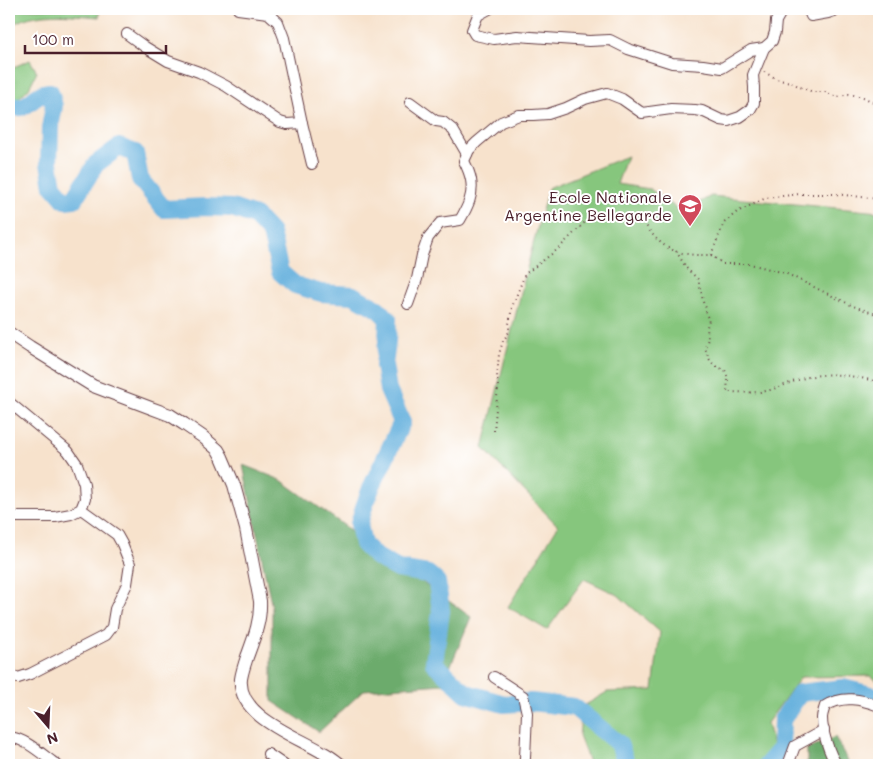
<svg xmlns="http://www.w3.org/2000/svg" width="888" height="774" font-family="Mali,sans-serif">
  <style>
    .green { fill: #86c67d; stroke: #687254 }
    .forest { fill: #6cab6c; stroke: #5b654c }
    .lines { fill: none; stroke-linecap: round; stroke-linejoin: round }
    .river { stroke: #65b0dd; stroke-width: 18 }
    .minor-casing { stroke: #643c43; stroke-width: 12 }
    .major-casing { stroke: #643c43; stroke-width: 14 }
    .path { stroke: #643c43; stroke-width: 2; stroke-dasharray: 1 4; stroke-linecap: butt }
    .minor { stroke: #fff; stroke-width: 10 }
    .major { stroke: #fff; stroke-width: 12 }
    .labels { text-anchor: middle; stroke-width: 4; stroke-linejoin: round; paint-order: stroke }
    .poi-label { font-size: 16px; fill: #4a1f2b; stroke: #fff; text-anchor: end }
  </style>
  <rect width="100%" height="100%" fill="#fff"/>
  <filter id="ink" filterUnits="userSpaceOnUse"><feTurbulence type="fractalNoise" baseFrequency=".02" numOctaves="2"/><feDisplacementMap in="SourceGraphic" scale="10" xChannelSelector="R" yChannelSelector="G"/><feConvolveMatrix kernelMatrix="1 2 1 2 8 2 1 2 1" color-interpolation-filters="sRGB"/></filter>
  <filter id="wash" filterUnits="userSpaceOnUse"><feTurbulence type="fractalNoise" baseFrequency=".0096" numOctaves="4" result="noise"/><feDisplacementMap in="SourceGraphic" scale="20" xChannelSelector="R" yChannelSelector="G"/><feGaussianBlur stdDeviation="1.12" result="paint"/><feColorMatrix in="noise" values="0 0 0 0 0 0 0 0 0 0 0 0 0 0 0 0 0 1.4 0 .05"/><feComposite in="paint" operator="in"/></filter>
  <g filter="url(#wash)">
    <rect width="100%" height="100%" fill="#f7e2cc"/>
    <g class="green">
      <path d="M9 9H100L99 17C71 15 33 9 9 27Z"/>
      <polygon points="30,60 37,72 29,88 9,108 9,69"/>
      <polygon points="627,156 617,184 650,189 682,212 711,196 879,212 879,682 871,676 801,677 767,723 774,750 761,765 590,765 579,736 582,707 607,692 653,690 660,632 618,595 584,579 547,630 508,607 558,526 483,448 530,256 548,188"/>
    </g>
    <g class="forest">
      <polygon points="243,465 281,480 471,617 443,684 364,690 319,732 272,701 272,608"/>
      <polygon points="835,737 850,765 807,765 807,749"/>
    </g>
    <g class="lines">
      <g class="river">
        <path d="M9 105C28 114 33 92 50 92L54 106 50 128 49 163 53 186 65 200 74 199 96 164 119 147 135 153 140 179 164 209 206 207 232 208 255 216 271 233 280 272 295 285 321 293 353 295 378 309 388 319 387 342 384 365 388 390 402 422 371 488 364 507 359 524 363 544 375 556 398 569 428 574 437 582 441 611 434 663 466 693 504 704 531 702 574 707 619 744 627 765"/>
        <polyline points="767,765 781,749 782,720 800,693 843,688 879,697"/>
      </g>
    </g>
  </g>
  <g filter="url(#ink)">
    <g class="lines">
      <g class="minor-casing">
        <g id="minor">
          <polyline points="238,9 268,13 278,22 284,38 302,123 312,164"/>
          <polyline points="489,9 478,15 472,30 475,35 494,39 517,36 589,41 610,40 628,49 672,63 703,65 722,68 751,50 764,48"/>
          <polyline points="808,9 811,16 828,13 840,9"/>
          <polyline points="127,34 145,47 168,61 199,72 226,86 280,122 287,124 302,123"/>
          <polyline points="410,102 436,121 443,122 453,130 467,154"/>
          <path d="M408 304 417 279 422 255 428 238 440 223 460 220C467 208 474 195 471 180 470 174 467 167 464 161L469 150 477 142 501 122 519 115H533L548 114 566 108 585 99 607 93 622 99 642 113 671 109 695 110 702 111 721 120 728 121 740 117 750 110 754 103V87L753 75 764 48 772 41 775 32 776 21 783 9"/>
          <polyline points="9,402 68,451 77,464 84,484 85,499 81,509 71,514 55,517 9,517"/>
          <polyline points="9,670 12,675 18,678 30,674 106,635 112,627 115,609 127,584 130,564 122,544 117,535 81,509"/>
          <polyline points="494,677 523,696 527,713 525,758 524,765"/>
          <path d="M9 737C25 738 44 756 57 765"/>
          <polyline points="268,754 284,765"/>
          <polyline points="788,765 795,746 824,730"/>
          <path d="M837 765C829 754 822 731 822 718 822 714 824 710 825 706 843 695 861 699 879 706"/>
        </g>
      </g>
      <g class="major-casing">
        <path id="major" d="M9 333 30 347 93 386 151 408 170 415 184 424 203 437 218 450 222 457 234 485 246 529 260 601C261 621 254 638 247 657 245 663 242 672 241 679 237 716 296 736 322 752 328 755 335 760 341 765"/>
      </g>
      <g class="path">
        <polyline points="764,72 779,80 791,82 800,87 813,92 825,92 837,97 849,94 863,97 875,103 879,103"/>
        <path d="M676 251 687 269 699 280V286L701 290 703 302 706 308V314L709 320 707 327 708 339 705 347C709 361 711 365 725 370L728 378 727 392C741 392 756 394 770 390 787 385 803 376 822 375 841 373 861 378 879 382"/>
        <polyline points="711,255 724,223 737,212 766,198 800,194 835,194 879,199"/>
        <polyline points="711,255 723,264 750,264 785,273 853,306 879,315"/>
        <path d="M494 431 498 387 497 377 499 354 503 341 509 332V324L512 307 525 274 557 250 582 225 594 214 609 213 619 218 645 224C662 251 680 256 711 255"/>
      </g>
      <use href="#minor" class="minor"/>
      <use href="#major" class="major"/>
    </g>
  </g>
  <defs>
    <g id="school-pin" transform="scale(1.25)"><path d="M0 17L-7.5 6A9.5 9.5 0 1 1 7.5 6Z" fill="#d1495b" stroke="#fff"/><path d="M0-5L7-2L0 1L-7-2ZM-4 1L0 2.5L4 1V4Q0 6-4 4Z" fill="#fff"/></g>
  </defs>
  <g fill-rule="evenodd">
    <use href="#school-pin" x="690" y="206"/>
  </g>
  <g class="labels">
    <g class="poi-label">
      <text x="672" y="203">Ecole Nationale<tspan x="672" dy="18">Argentine Bellegarde</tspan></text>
    </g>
  </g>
  <rect width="888" height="774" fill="none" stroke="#fff" stroke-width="30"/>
  <g transform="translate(48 726) rotate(161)" stroke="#ffffff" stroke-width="4" paint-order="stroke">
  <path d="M0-4L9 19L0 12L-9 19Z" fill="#4a1f2b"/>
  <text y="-8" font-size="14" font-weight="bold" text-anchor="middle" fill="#4a1f2b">N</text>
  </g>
  <path d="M25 45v8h141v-8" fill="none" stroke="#4a1f2b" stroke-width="2.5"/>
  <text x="32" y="45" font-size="15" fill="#4a1f2b" stroke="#ffffff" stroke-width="4" paint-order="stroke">100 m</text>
</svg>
